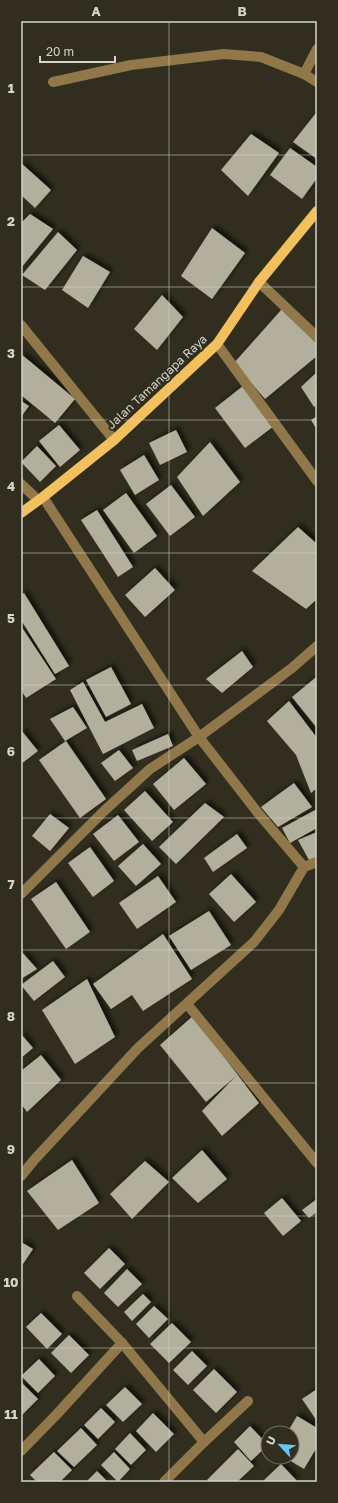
<svg xmlns="http://www.w3.org/2000/svg" width="338" height="1503" font-family="'Golos Text',sans-serif">
  <style>
    .building { fill: #b3af9d; filter: url(#shadow) }
    .lines { fill: none; stroke-linecap: round; stroke-linejoin: round }
    .minor { stroke: #90784b; stroke-width: 10 }
    .major { stroke: #f3c05e; stroke-width: 10 }
    .grid { fill: none; stroke: #d6d4cb; stroke-width: 1; stroke-opacity: 0.55 }
    .labels { text-anchor: middle; stroke-width: 4; stroke-linejoin: round; paint-order: stroke }
    .street-label { font-size: 12px; fill: #d6d4cb; stroke: #322e1f }
    .neatline { fill: none; stroke: #d6d4cb; stroke-width: 1.5 }
    .grid-label { font-size: 13px; text-anchor: middle; font-weight: bold; fill: #d6d4cb }
  </style>
  <defs>
    <filter id="shadow"><feDropShadow dx="3.5" dy="-3.5" stdDeviation="2" flood-color="#0009"/></filter>
  </defs>
  <rect width="100%" height="100%" fill="#322e1f"/>
  <g class="building">
    <polygon points="316,113 317,114 317,159 293,142"/>
    <polygon points="251,134 279,153 248,196 221,170"/>
    <polygon points="290,148 317,167 317,178 302,199 270,175"/>
    <polygon points="21,163 51,190 35,208 21,195"/>
    <polygon points="30,214 53,229 21,268 21,223"/>
    <polygon points="212,228 245,253 212,299 181,276"/>
    <polygon points="58,232 77,250 45,290 22,275"/>
    <polygon points="83,256 110,272 88,308 62,290"/>
    <polygon points="162,295 183,317 157,350 134,329"/>
    <polygon points="282,309 317,344 317,356 265,399 234,363"/>
    <polygon points="21,354 75,399 55,423 21,395"/>
    <polygon points="317,372 317,405 314,407 301,387"/>
    <polygon points="243,386 274,426 245,448 215,408"/>
    <polygon points="21,401 29,406 21,417"/>
    <polygon points="317,416 317,430 311,420"/>
    <polygon points="59,425 80,450 60,467 39,441"/>
    <polygon points="176,430 187,452 160,465 149,443"/>
    <polygon points="210,442 240,482 203,516 177,477"/>
    <polygon points="37,446 56,466 40,482 21,462"/>
    <polygon points="144,455 159,480 135,495 120,470"/>
    <polygon points="171,485 195,517 170,536 146,504"/>
    <polygon points="126,493 157,536 134,553 103,510"/>
    <polygon points="97,510 133,567 118,577 81,520"/>
    <polygon points="298,527 317,544 317,599 306,609 252,571"/>
    <polygon points="155,568 175,590 145,617 125,595"/>
    <polygon points="24,593 69,666 55,674 21,620 21,595"/>
    <polygon points="21,626 56,679 26,698 21,690"/>
    <polygon points="242,651 253,667 222,693 206,679"/>
    <polygon points="111,667 131,704 106,717 86,680"/>
    <polygon points="315,678 317,680 317,728 292,697"/>
    <polygon points="83,682 105,722 142,704 154,728 103,754 70,690"/>
    <polygon points="289,701 317,738 317,788 311,793 296,755 267,721"/>
    <polygon points="73,707 87,728 65,741 50,719"/>
    <polygon points="21,730 38,751 21,764"/>
    <polygon points="168,734 173,746 137,761 132,750"/>
    <polygon points="66,741 106,799 80,818 39,760"/>
    <polygon points="119,750 133,768 115,781 101,763"/>
    <polygon points="184,758 206,784 174,810 153,784"/>
    <polygon points="294,783 312,807 278,827 261,807"/>
    <polygon points="145,791 173,822 152,841 124,810"/>
    <polygon points="205,803 224,817 176,864 159,847"/>
    <polygon points="317,809 317,828 290,843 282,828"/>
    <polygon points="50,814 69,828 50,851 32,836"/>
    <polygon points="118,815 139,842 114,861 93,834"/>
    <polygon points="317,832 317,857 309,860 298,840"/>
    <polygon points="237,834 247,848 213,872 204,858"/>
    <polygon points="143,844 161,864 136,886 118,866"/>
    <polygon points="90,847 114,881 93,897 68,863"/>
    <polygon points="231,874 256,902 234,922 209,894"/>
    <polygon points="158,876 176,902 137,929 119,903"/>
    <polygon points="56,882 90,932 66,949 31,899"/>
    <polygon points="209,911 231,945 191,970 169,936"/>
    <polygon points="163,934 192,979 143,1011 132,995 111,1009 93,984"/>
    <polygon points="21,951 37,969 21,979"/>
    <polygon points="53,961 65,977 34,1001 21,985"/>
    <polygon points="87,979 115,1037 75,1064 42,1010"/>
    <polygon points="193,1016 259,1103 222,1136 202,1111 236,1076 206,1102 160,1045"/>
    <polygon points="21,1034 33,1048 21,1058"/>
    <polygon points="41,1055 61,1080 27,1112 21,1104 21,1071"/>
    <polygon points="202,1150 227,1179 198,1203 172,1178"/>
    <polygon points="72,1160 99,1203 58,1230 27,1191"/>
    <polygon points="145,1161 169,1182 132,1219 110,1194"/>
    <polygon points="282,1198 301,1221 283,1236 264,1213"/>
    <polygon points="317,1199 317,1212 309,1218 302,1210"/>
    <polygon points="21,1242 33,1249 21,1267"/>
    <polygon points="109,1248 125,1264 100,1289 84,1273"/>
    <polygon points="127,1269 142,1284 118,1307 104,1293"/>
    <polygon points="143,1294 151,1302 132,1321 124,1312"/>
    <polygon points="154,1306 168,1319 149,1338 136,1324"/>
    <polygon points="41,1313 62,1334 47,1349 26,1327"/>
    <polygon points="172,1323 191,1342 169,1363 150,1344"/>
    <polygon points="69,1335 89,1355 71,1373 51,1353"/>
    <polygon points="192,1351 207,1366 188,1385 173,1370"/>
    <polygon points="39,1359 55,1376 38,1393 21,1376"/>
    <polygon points="214,1369 237,1392 216,1413 193,1390"/>
    <polygon points="21,1382 38,1399 21,1416"/>
    <polygon points="125,1387 142,1404 123,1422 106,1405"/>
    <polygon points="317,1389 317,1421 302,1399"/>
    <polygon points="101,1408 115,1422 98,1439 84,1425"/>
    <polygon points="153,1413 174,1434 156,1452 136,1431"/>
    <polygon points="297,1416 317,1428 317,1447 304,1469 284,1457 292,1457 292,1433 287,1433"/>
    <polygon points="250,1426 268,1445 251,1461 234,1442"/>
    <polygon points="81,1428 97,1445 74,1467 57,1451"/>
    <polygon points="130,1433 146,1450 131,1465 115,1449"/>
    <polygon points="238,1449 254,1466 237,1482 209,1482 207,1480"/>
    <polygon points="54,1452 72,1470 60,1482 37,1482 30,1475"/>
    <polygon points="114,1452 130,1469 118,1482 101,1465"/>
    <polygon points="281,1464 298,1482 262,1482"/>
    <polygon points="97,1471 108,1482 86,1482"/>
  </g>
  <g class="lines">
    <g class="minor">
      <polyline points="304,74 317,49"/>
      <polyline points="53,82 131,65 224,54 261,57 304,74 317,82"/>
      <polyline points="259,282 317,337"/>
      <polyline points="21,325 114,440"/>
      <polyline points="217,344 317,481"/>
      <polyline points="21,484 38,500"/>
      <polyline points="43,497 199,737 258,813 304,867"/>
      <polyline points="21,894 104,811 150,769 199,737 292,668 317,646"/>
      <polyline points="187,1004 317,1163"/>
      <polyline points="21,1176 35,1159 138,1048 254,942 279,910 304,867 317,862"/>
      <polyline points="77,1296 122,1343 204,1442 164,1482"/>
      <polyline points="204,1442 248,1401"/>
      <polyline points="21,1451 57,1414 122,1343"/>
    </g>
    <polyline class="major" points="21,513 43,497 114,440 217,344 259,282 317,211"/>
  </g>
  <path class="grid" d="M169 21V1482M21 155H317M21 287H317M21 420H317M21 553H317M21 685H317M21 818H317M21 950H317M21 1083H317M21 1216H317M21 1348H317"/>
  <g class="labels">
    <g class="street-label">
      <text transform="translate(157 382) rotate(-43)" y="4">Jalan Tamangapa Raya</text>
    </g>
  </g>
  <rect width="338" height="1503" fill="none" stroke="#322e1f" stroke-width="44"/>
  <g transform="translate(280 1445) rotate(296)"><circle r="19" fill="#322e1f" stroke="#747064"/>
  <path d="M0-3L7 15L0 10L-7 15Z" fill="#68c4f0"/>
  <text y="-6" font-size="11" font-weight="bold" text-anchor="middle" fill="#d6d4cb">U</text>
  </g>
  <path d="M40 56v6h75v-6" fill="none" stroke="#d6d4cb" stroke-width="2"/>
  <text x="46" y="56" font-size="12" fill="#d6d4cb" stroke="#322e1f" stroke-width="3" paint-order="stroke">20 m</text>
  <rect x="22" y="22" width="294" height="1459" class="neatline"/>
  <g class="grid-label">
    <text x="96" y="16">A</text>
    <text x="242" y="16">B</text>
    <text x="11" y="93">1</text>
    <text x="11" y="226">2</text>
    <text x="11" y="358">3</text>
    <text x="11" y="491">4</text>
    <text x="11" y="623">5</text>
    <text x="11" y="756">6</text>
    <text x="11" y="889">7</text>
    <text x="11" y="1021">8</text>
    <text x="11" y="1154">9</text>
    <text x="11" y="1287">10</text>
    <text x="11" y="1419">11</text>
  </g>
</svg>
